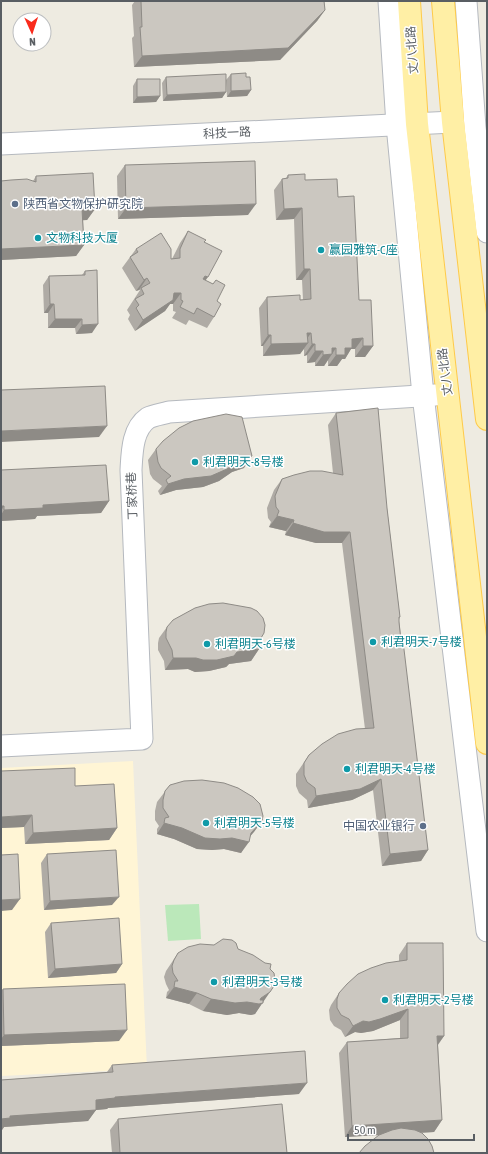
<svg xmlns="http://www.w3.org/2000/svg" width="488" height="1154" font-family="'Asap Condensed','Noto Sans SC',sans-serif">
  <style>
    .commercial { fill: #fff5d5 }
    .green { fill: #bbe8ba }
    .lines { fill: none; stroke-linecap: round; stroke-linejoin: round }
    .secondary-casing { stroke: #b5b9bf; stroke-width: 23 }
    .primary-casing { stroke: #feca49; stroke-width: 24 }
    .secondary { stroke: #fff; stroke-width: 21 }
    .primary { stroke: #ffefa5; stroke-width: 22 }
    .wall { fill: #afaba5 }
    .shaded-wall { fill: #8e8b86 }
    .building { fill: #cbc7c0; stroke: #8e8b86 }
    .service-dot { fill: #5c6f8a; stroke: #fff; stroke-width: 1.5 }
    .culture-dot { fill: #0f9aa8; stroke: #fff; stroke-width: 1.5 }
    .labels { text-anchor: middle; stroke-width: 3; stroke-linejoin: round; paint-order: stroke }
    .street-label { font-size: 12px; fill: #595e63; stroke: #fff }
    .service-label { font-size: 12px; fill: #4e5e75; stroke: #fff; text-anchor: start }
    .culture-label { font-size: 12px; fill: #0d838f; stroke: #fff; text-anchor: start }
  </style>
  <rect width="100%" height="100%" fill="#eeebe1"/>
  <polygon class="commercial" points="133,761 147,1069 1,1076 1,768"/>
  <polygon class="green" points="199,904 201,939 168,941 165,905"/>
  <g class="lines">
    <g class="secondary-casing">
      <g id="secondary">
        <polyline points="389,1 397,125 423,395 487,931"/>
        <polyline points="466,1 475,127 487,232"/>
        <polyline points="1,144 453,122"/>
        <path d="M1 746 142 739 131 470C132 453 132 429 148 418 154 415 163 414 169 412L435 395"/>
      </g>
    </g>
    <g class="primary-casing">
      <g id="primary">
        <polyline points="409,1 417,124 487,743"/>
        <polyline points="443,1 453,122 487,419"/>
      </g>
    </g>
    <use href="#secondary" class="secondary"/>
    <use href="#primary" class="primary"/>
  </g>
  <g class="wall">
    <polygon points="135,1 324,1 325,10 317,21 280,60 134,67 132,38 134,36 132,5"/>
    <polygon points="231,74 246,77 251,90 247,96 227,97 226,80"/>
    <polygon points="166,77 226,92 222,98 163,101 162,83"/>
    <polygon points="137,79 160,96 156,102 133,103 133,86"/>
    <polygon points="125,165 248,215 118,219 117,176"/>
    <polygon points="288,175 305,180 338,197 359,300 373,346 365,357 355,357 355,349 351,349 345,359 342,359 337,366 328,366 328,360 324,366 315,366 315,362 307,363 307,355 304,356 304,349 300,354 263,356 263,346 261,346 259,308 267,297 303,300 302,280 296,280 294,219 276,220 274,190 282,179 286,178"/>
    <polygon points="36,176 95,209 87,220 83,220 84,245 76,256 1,260 1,181 33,181"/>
    <polygon points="188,231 204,242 206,281 213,284 216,280 217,301 214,317 207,328 189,320 186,325 172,318 176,312 173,311 173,304 170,304 165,311 135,331 128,319 130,315 127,310 140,290 139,290 136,291 122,268 136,249 172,259 180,243"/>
    <polygon points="85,271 92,333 76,334 75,328 48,328 48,313 44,313 43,285 49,276 82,275"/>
    <polygon points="336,413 387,508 400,617 399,620 428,850 421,861 382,866 373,790 352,800 308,808 307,800 299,793 296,786 296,774 309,755 365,729 342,543 316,543 285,535 286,531 269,527 271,522 268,518 267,508 274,490 282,479 333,473 328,425"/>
    <polygon points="156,449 244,468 232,472 219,481 203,487 176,490 160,495 158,491 162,486 153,479 150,474 148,460"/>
    <polygon points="1,470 109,501 101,513 37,516 35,519 1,521"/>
    <polygon points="167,627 258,643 259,649 251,661 229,664 226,667 209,671 195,672 188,669 165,670 164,661 158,650 158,643 159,638"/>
    <polygon points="170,785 262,821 250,836 241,853 224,849 212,850 197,849 174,839 157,834 157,829 159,826 155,820 155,811 157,802"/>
    <polygon points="75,786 117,828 109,840 25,844 24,827 1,828"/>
    <polygon points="47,854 112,905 44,910 41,863"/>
    <polygon points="51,923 122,964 116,973 48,978 45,932"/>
    <polygon points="407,943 444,1036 438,1045 442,1120 434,1132 345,1137 339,1053 347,1042 400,1038 400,1020 373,1031 361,1033 355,1032 345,1037 341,1030 334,1026 330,1020 329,1010 331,1005 339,993 399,961 399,955"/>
    <polygon points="238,949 263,1001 255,1014 251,1015 239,1013 227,1015 203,1011 189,1004 166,998 167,992 169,990 166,984 164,977 166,971 178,953"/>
    <polygon points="3,989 119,1041 1,1046 1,991"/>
    <polygon points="112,1065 299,1094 108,1108 107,1109 96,1110 88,1121 4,1127 2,1130 1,1080 107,1072"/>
    <polygon points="118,1119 287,1153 112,1153 110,1130"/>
  </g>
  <g class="shaded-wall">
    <polygon points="325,10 317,21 280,60 134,67 142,56"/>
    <polygon points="251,90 247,96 227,97 231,91"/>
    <polygon points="226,92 222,98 163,101 167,95"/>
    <polygon points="160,96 156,102 133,103 137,97"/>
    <polygon points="256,204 248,215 118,219 126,208"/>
    <polygon points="302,208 294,219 276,220 284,209"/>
    <polygon points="82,209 95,209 87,220 74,221"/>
    <polygon points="84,245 76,256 1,260 1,249"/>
    <polygon points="304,269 310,269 302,280 296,280"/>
    <polygon points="205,276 208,277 200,288 197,288"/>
    <polygon points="147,278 139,290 136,291 144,280"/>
    <polygon points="174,293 181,293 173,304 170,304 165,311 135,331 143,320"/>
    <polygon points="50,304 54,304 48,313 44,313"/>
    <polygon points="55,319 82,319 75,328 48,328"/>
    <polygon points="98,324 92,333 76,334 82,325"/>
    <polygon points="307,333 311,333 304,343 308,343 300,354 263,356 271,344"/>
    <polygon points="268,335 271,335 263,346 261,346"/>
    <polygon points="363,338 355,349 351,349 345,359 342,359 337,366 328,366 336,355 352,339"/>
    <polygon points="312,344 315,344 307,355 304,356"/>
    <polygon points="363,346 373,346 365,357 355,357"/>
    <polygon points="332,348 336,348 324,366 315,366 323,355"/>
    <polygon points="315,351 323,351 315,362 307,363"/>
    <polygon points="107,426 99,437 1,442 1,431"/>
    <polygon points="252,456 244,468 232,472 219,481 203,487 176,490 160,495 168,484"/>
    <polygon points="109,501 101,513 37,516 35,519 1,521 1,515 4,510 43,505"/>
    <polygon points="1,506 4,506 1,511"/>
    <polygon points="277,516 294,520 286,531 269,527"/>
    <polygon points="293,523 350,532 342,543 316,543 285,535"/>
    <polygon points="259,649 251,661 229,664 226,667 209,671 195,672 188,669 165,670 173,658 237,652"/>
    <polygon points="381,779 373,790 352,800 308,808 316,796"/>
    <polygon points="32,815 24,827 1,828 1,817"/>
    <polygon points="262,821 254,832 246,841 249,842 241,853 224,849 212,850 197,849 174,839 157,834 164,823 251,833"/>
    <polygon points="117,828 109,840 25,844 33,833"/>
    <polygon points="428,850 421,861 382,866 390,854"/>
    <polygon points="119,897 112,905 44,910 50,901"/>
    <polygon points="20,899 12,910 1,911 1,900"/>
    <polygon points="122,964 116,973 48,978 55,969"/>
    <polygon points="174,987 197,993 189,1004 166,998"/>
    <polygon points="270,992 255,1014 251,1015 239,1013 227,1015 203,1011 211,999 261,998"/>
    <polygon points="408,1009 400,1020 373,1031 361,1033 355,1032 345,1037 353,1026 363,1021"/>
    <polygon points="127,1030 119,1041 1,1046 1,1039 4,1035"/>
    <polygon points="437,1036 444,1036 436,1047"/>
    <polygon points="307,1083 299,1094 108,1108 107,1109 96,1110 88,1121 4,1127 2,1130 1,1130 1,1119 10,1116 96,1100 115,1097"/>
    <polygon points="442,1120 434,1132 345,1137 352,1126"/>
  </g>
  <g class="building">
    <polygon points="141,1 324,1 325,10 288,48 142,56 140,27 142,27"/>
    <polygon points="246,73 246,77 250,77 251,90 231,91 231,74"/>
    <polygon points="226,74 226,92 167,95 166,77"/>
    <polygon points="137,79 160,79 160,96 137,97"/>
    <polygon points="255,161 256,204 126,208 125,165"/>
    <polygon points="93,173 95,209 82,209 84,245 1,249 1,181 11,180 27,179 36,182 36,176"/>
    <polygon points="305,174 305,180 337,179 338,197 354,196 359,300 371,300 373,346 363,346 363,338 352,339 352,348 345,348 345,355 336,355 336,348 332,348 332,354 323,355 323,351 315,351 315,344 312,344 311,333 307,333 308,343 271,344 271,335 268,335 267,297 300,295 300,300 311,299 310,269 304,269 302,208 284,209 282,179 288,178 288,175"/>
    <polygon points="188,231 206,240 204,242 222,251 208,277 205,276 203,279 213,284 216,280 225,285 217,301 221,304 214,317 197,308 194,314 180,307 183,301 181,300 181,293 174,293 173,300 143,320 136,308 139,305 135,299 144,294 141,288 150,283 147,278 144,280 130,257 138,252 136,249 161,233 171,249 171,259 180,258 180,249"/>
    <polygon points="97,270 98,324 82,325 82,319 55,319 54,304 50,304 49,276 85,275 85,271"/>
    <polygon points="105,386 107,426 1,431 1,390"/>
    <polygon points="378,408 387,508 400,617 399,617 399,622 401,641 403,641 428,850 390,854 381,779 360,789 316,796 315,788 307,782 304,775 304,763 309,755 322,744 338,734 356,729 374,728 350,532 324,532 293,523 294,520 277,516 279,511 276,507 275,496 282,479 294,475 310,471 322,471 343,475 336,413"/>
    <polygon points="226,414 242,417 252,456 240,460 227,469 211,476 184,479 168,484 166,480 171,476 161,468 158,462 156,449 163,441 179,428 193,421"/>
    <polygon points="106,465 109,501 43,505 43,508 4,510 4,506 1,506 1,470"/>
    <polygon points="223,603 251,608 257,611 263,618 265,625 264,633 258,643 259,649 237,652 234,656 217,660 203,660 196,658 173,658 172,650 166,638 166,632 167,627 173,620 195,608 209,604"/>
    <polygon points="75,768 75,786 114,784 117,828 33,833 32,815 1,817 1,771"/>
    <polygon points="202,780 224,783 238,788 253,797 260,804 263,816 262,821 251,833 249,842 232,838 220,839 205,838 182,828 164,823 165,818 169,817 163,808 163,800 165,791 170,785 184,781"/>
    <polygon points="116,850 119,897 50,901 47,854"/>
    <polygon points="18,854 20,899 1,900 1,855"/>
    <polygon points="119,918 122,964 55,969 51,923"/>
    <polygon points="223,939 232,940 236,943 238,949 253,955 265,963 271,964 270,969 274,973 275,980 274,986 270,992 261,998 260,1000 263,1000 263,1003 259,1004 247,1002 235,1003 211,999 197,993 174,987 175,981 178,981 173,973 172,966 174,960 178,953 188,947 200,944 214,945"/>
    <polygon points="407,943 443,943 444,1036 437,1036 442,1120 352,1126 347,1042 408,1038 408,1009 380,1019 369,1022 363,1021 353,1026 349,1019 341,1015 337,1008 337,999 339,993 347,984 358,974 371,968 386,963 407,960"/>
    <polygon points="125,984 127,1030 4,1035 3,989"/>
    <polygon points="305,1051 307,1083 115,1097 115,1098 96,1100 96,1110 10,1116 10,1118 1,1119 1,1080 113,1072 112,1065"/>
    <polygon points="282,1104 287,1153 120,1153 118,1119"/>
    <polygon points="401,1128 415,1130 422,1133 428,1139 432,1146 434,1153 359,1153 365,1146 379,1135 392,1130"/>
  </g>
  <g class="service-dot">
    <circle cx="15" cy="204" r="4"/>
    <circle cx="423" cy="826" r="4"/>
  </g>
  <g class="culture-dot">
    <circle cx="38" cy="238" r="4"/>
    <circle cx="321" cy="250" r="4"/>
    <circle cx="195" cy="462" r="4"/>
    <circle cx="373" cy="642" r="4"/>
    <circle cx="207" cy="644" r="4"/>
    <circle cx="347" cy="769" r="4"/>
    <circle cx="206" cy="823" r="4"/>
    <circle cx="214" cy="982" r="4"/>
    <circle cx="385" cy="1000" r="4"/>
  </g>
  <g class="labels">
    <g class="street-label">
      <text transform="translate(412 50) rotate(-94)" y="4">丈八北路</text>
      <text transform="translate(227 133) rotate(-3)" y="4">科技一路</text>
      <text transform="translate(445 372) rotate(-97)" y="4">丈八北路</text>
      <text transform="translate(132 496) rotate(-92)" y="4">丁家桥巷</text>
    </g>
    <g class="service-label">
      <text x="23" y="208">陕西省文物保护研究院</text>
      <text x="415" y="830" text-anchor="end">中国农业银行</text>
    </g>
    <g class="culture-label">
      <text x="46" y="242">文物科技大厦</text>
      <text x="329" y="254">赢园雅筑-C座</text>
      <text x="203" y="466">利君明天-8号楼</text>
      <text x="381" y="646">利君明天-7号楼</text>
      <text x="215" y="648">利君明天-6号楼</text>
      <text x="355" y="773">利君明天-4号楼</text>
      <text x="214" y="827">利君明天-5号楼</text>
      <text x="222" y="986">利君明天-3号楼</text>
      <text x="393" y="1004">利君明天-2号楼</text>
    </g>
  </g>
  <rect width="488" height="1154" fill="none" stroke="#595e63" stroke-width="4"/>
  <g transform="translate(32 32) rotate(177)"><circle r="19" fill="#ffffff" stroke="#bdbfc1"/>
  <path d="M0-3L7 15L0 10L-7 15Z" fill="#f92b1c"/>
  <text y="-6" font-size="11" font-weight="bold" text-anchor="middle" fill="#595e63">N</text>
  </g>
  <path d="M348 1134v6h126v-6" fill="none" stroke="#595e63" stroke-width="2"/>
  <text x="354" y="1134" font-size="12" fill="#595e63" stroke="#ffffff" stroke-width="3" paint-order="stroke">50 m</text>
</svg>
